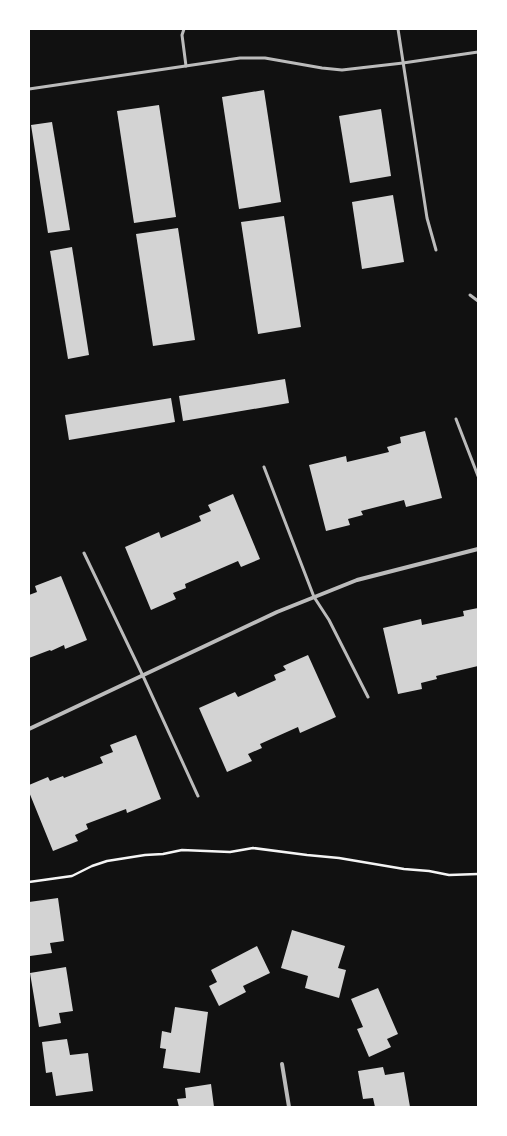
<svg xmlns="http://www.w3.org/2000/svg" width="507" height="1136" font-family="'Open Sans',sans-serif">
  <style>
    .building { fill: #d3d3d3 }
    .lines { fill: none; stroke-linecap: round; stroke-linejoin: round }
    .path { stroke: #f5f5f5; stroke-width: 2.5 }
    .service { stroke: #bcbcbc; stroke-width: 3 }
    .minor { stroke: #bcbcbc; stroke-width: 4 }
  </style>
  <rect width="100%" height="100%" fill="#111"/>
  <g class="building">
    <polygon points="264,90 281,202 239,209 222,97"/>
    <polygon points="159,105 176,217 134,223 117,111"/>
    <polygon points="381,109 391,176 350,183 339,116"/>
    <polygon points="52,122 70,230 48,233 31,125"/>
    <polygon points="393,195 404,262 362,269 352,202"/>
    <polygon points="284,216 301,327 258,334 241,222"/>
    <polygon points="178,228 195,340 153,346 136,234"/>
    <polygon points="72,247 89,355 68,359 50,251"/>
    <polygon points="285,379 289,403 183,421 179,396"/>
    <polygon points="171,398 175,422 69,440 65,415"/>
    <polygon points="425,431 442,498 406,507 404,500 361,511 363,515 348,519 350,525 326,531 309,465 346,456 347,462 389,452 387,447 401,443 400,437"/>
    <polygon points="233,494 260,559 241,567 238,561 185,584 186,588 173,593 176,599 151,610 125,547 159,532 161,538 201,521 199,516 211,511 208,505"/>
    <polygon points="61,576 87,640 65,649 64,645 51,651 50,650 29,658 29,595 37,592 35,586"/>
    <polygon points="478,608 478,666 436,676 437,679 421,683 422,689 398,694 383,628 421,619 422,625 464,616 463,611"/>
    <polygon points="308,655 336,717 300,733 298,727 260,744 262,748 248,754 252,761 227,772 199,708 235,692 238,697 276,680 274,675 286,670 283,666"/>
    <polygon points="136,735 161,799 127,813 126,809 86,824 88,829 75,835 78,841 53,851 29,792 29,785 48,777 50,781 63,776 64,778 103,763 100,757 113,752 110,745"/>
    <polygon points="58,898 64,941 50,943 52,953 30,956 29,948 29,902"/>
    <polygon points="292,930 345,946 338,968 346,970 339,998 305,988 308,976 281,968"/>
    <polygon points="257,946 270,973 243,986 246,992 219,1006 209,986 217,982 211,970"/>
    <polygon points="66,967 73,1011 59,1013 61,1023 39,1027 30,973"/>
    <polygon points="378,988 398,1034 387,1039 391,1047 369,1057 357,1029 363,1027 351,999"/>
    <polygon points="175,1007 208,1012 200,1073 163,1068 166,1049 160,1048 162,1031 171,1033"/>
    <polygon points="67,1039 70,1055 88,1053 93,1091 56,1096 52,1072 46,1073 42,1042"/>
    <polygon points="383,1067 385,1075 404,1072 410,1107 375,1107 373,1098 363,1099 358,1071"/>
    <polygon points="211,1084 214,1107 179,1107 177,1099 186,1098 185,1088"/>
  </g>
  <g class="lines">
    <polyline class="path" points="29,882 72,876 92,866 107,861 145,855 163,854 182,850 230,852 253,848 307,855 339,858 404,869 429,871 449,875 478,874"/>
    <g class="service">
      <polyline points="184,29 182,35 186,66"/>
      <polyline points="398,29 427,218 436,250"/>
      <polyline points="29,89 240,58 265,58 322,68 342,70 403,63 478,52"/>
      <polyline points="470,295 478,301"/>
      <polyline points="456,419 478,476"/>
      <polyline points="264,467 314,597 329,620 368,697"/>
      <polyline points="84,553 143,676 198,796"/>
    </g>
    <g class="minor">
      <polyline points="29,729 277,612 357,580 478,549"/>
      <polyline points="282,1064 289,1107"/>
    </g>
  </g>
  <rect width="507" height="1136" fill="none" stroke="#ffffff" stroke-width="60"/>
</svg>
